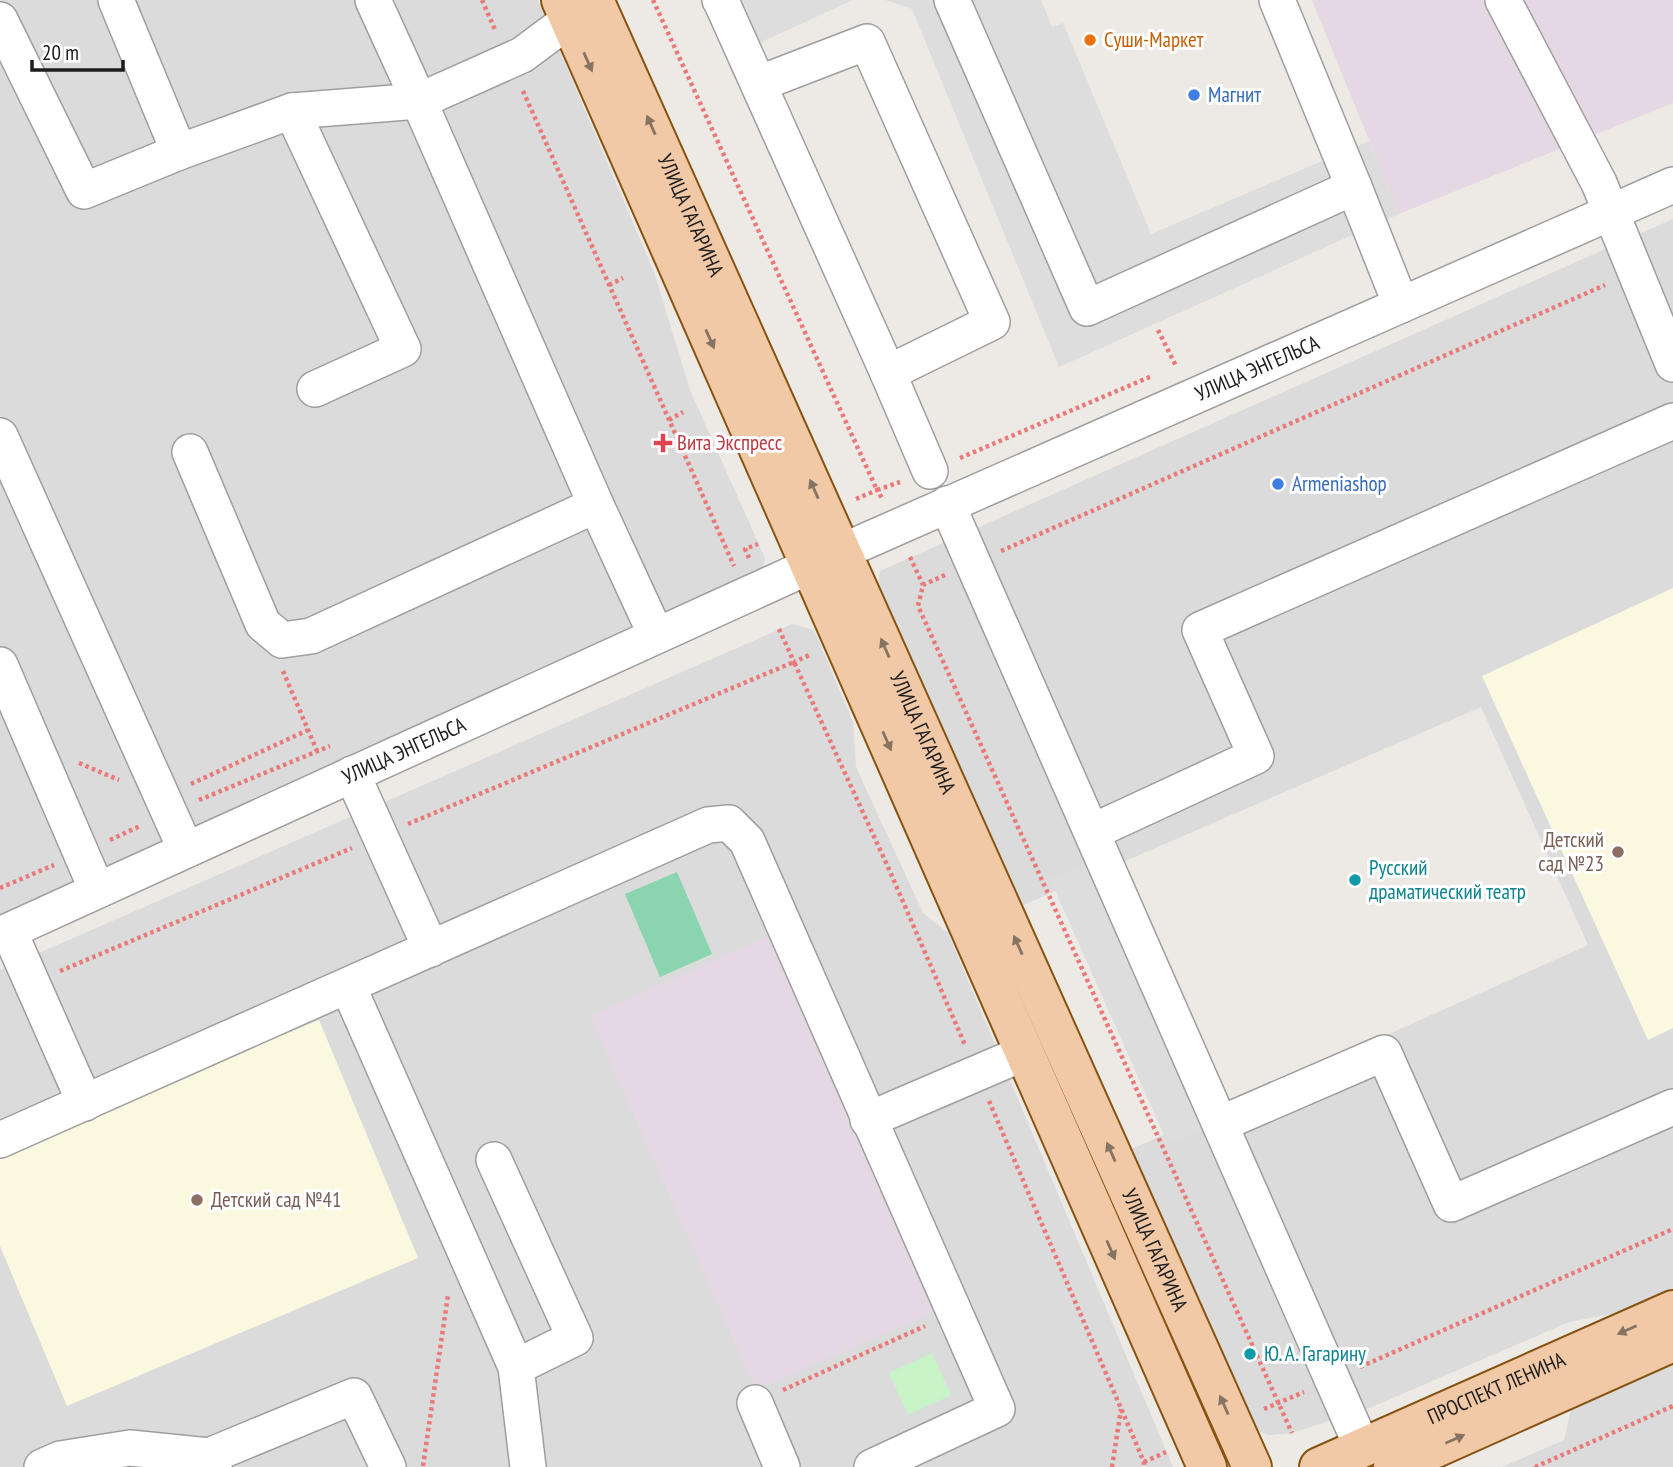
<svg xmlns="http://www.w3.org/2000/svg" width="1673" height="1467" font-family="'PT Sans Narrow',sans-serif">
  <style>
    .residential { fill: #dbdbdb }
    .industrial { fill: #e6d7e4 }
    .education { fill: #fbf8e0 }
    .park { fill: #c7f3c6 }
    .pitch { fill: #8bd4b0 }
    .parking { fill: #ddd }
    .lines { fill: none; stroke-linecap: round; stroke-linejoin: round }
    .minor-casing { stroke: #9e9e9e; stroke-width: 38 }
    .major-casing { stroke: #865311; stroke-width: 42 }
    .path { stroke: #ea7979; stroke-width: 4.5; stroke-dasharray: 3.5 3.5; stroke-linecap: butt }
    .minor { stroke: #fff; stroke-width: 35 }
    .major { stroke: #f1c9a6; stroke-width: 38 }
    .oneway { fill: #877362 }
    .food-dot { fill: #e8710a; stroke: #fff; stroke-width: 2.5 }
    .shop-dot { fill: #3f7fe0; stroke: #fff; stroke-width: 2.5 }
    .health-dot { fill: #e0444e; stroke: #fff; stroke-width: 2.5 }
    .education-dot { fill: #8d6e63; stroke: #fff; stroke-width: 2.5 }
    .culture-dot { fill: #0f9aa8; stroke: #fff; stroke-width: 2.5 }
    .labels { text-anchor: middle; stroke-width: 6; stroke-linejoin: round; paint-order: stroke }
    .food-label { font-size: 21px; fill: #c56008; stroke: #fff; text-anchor: start }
    .shop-label { font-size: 21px; fill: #366cbe; stroke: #fff; text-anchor: start }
    .street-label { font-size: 21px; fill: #1d1d1d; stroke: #fff }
    .health-label { font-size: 21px; fill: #be3a42; stroke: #fff; text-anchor: start }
    .education-label { font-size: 21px; fill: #785e54; stroke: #fff; text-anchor: end }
    .culture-label { font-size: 21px; fill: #0d838f; stroke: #fff; text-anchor: start }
  </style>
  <rect width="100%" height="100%" fill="#ede9e5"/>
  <g class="residential">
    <polygon points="0,0 538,0 654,272 690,390 765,558 762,573 0,914"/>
    <polygon points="1673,219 1673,1292 1636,1309 1569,1322 1372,1407 1292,1433 1269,1435 1252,1429 1123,1153 1588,945 1481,707 1012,910 875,604 880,571"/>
    <polygon points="792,624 814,630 853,722 856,767 923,913 948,933 1173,1467 0,1467 0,970"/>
    <polygon points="1673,1363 1673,1467 1502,1467 1564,1440 1571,1409"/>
  </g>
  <g class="industrial">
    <polygon points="1312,0 1673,0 1673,103 1399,214"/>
    <polygon points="771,935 937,1311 756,1390 590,1016"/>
  </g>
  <g class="education">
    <polygon points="1673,588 1673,1028 1648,1040 1482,676"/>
    <polygon points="319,1020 418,1258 67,1406 0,1246 0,1154"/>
  </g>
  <polygon class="park" points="932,1353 951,1395 908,1415 889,1373"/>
  <polygon class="pitch" points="677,872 712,954 660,977 625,894"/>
  <g class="parking">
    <polygon points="739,0 853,0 757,44"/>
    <polygon points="885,0 1041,0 1052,27 1063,23 1151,234 1369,141 1399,214 1059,367 912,9"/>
    <polygon points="1085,863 1204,1128 1168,1144 1050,879"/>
  </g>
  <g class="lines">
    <g class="minor-casing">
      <g id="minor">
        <polyline points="116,0 179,152"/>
        <polyline points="720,0 721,1 888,373 992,322 867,42 758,84"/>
        <polyline points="952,0 1087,308 1354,187 1401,305"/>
        <polyline points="1277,0 1354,187"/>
        <polyline points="1503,0 1599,183 1673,364"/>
        <polyline points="592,3 522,55 419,101 596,505 656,635"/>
        <polyline points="0,20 84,191 179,152 292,111 419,101 373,0"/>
        <polyline points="292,111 403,349 315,389"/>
        <polyline points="888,373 930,471"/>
        <polyline points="0,436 186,850"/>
        <polyline points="190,452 263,624 282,640 311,636 596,505"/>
        <polyline points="947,504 1362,1447"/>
        <path id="s1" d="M841 552 1673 185"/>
        <polyline points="0,665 97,890"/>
        <polyline points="352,774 431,949"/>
        <polyline points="1092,832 1256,756 1200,630 1673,421"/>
        <polyline points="9,931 85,1103"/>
        <path id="s2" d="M0 935 810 566"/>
        <polyline points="348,986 516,1367 528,1467"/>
        <polyline points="868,1120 1024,1053"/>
        <polyline points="1220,1124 1384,1053 1451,1204 1673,1107"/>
        <polyline points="0,1140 708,825 729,823 747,841 997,1409 872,1467"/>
        <polyline points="494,1160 575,1338 516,1367"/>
        <polyline points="755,1403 782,1467"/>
        <polyline points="42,1467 60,1459 130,1448 209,1456"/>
        <polyline points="214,1467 209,1456 354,1396 388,1467"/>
      </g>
    </g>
    <g class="major-casing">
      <g id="major">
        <polyline points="561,0 1207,1467"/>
        <path id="s3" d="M594 0 1252 1467"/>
        <path id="s4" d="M1319 1467 1673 1310"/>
        <polyline points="1393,1467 1673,1342"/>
      </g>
    </g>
    <g class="path">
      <polyline points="482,0 496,32"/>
      <polyline points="653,0 877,490 900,482"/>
      <polyline points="523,91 734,566"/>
      <polyline points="609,285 623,278"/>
      <polyline points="1158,330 1176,366"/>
      <polyline points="669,420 683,412"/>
      <polyline points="960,458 1152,376"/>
      <polyline points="856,499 877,490 882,498"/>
      <polyline points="1001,551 1605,285"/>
      <polyline points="910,557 923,585"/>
      <polyline points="749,558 745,549 758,544"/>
      <polyline points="945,575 923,585 918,606 1292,1433"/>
      <polyline points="779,629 794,662 812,654"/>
      <polyline points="283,671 317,751"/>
      <polyline points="79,763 119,780"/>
      <polyline points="191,784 308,730"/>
      <polyline points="199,800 330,746"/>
      <polyline points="408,824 794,662 888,867 965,1045"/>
      <polyline points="110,840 140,826"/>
      <polyline points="0,888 54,865"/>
      <polyline points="60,971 352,848"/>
      <polyline points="989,1101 1144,1462 1144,1467"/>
      <polyline points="1360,1367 1673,1229"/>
      <polyline points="783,1390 925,1326"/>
      <polyline points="1264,1409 1304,1392"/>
      <polyline points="1144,1462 1166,1452"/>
      <polyline points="423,1466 448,1295"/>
      <polyline points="1112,1467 1121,1409"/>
      <polyline points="1535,1467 1673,1406"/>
    </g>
    <use href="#minor" class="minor"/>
    <use href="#major" class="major"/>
  </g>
  <defs><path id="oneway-solid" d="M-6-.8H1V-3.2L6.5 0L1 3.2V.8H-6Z" transform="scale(1.75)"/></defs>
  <g class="oneway">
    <use href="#oneway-solid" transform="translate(588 62) rotate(66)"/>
    <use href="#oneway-solid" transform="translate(651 125) rotate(-114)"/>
    <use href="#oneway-solid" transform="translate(710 339) rotate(66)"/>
    <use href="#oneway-solid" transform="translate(814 489) rotate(-114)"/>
    <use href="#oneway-solid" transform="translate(885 648) rotate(-114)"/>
    <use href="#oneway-solid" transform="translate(887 741) rotate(66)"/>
    <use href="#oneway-solid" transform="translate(1018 945) rotate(-114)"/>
    <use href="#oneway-solid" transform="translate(1111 1152) rotate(-114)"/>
    <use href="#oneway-solid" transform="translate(1111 1250) rotate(66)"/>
    <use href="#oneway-solid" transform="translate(1627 1330) rotate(156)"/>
    <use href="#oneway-solid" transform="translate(1224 1405) rotate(-114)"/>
    <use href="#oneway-solid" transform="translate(1455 1439) rotate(-24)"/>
  </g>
  <circle class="food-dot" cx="1090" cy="40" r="7"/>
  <g class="shop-dot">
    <circle cx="1194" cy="95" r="7"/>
    <circle cx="1278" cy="484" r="7"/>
  </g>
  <path class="health-dot" d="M659.5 432.5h7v7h7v7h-7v7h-7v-7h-7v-7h7z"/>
  <g class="education-dot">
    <circle cx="1618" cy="852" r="7"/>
    <circle cx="197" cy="1200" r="7"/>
  </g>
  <g class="culture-dot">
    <circle cx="1355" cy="880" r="7"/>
    <circle cx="1250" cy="1354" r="7"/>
  </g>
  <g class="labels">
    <g class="food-label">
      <text x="1104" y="47">Суши-Маркет</text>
    </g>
    <g class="shop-label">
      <text x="1208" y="102">Магнит</text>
      <text x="1292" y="491">Armeniashop</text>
    </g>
    <g class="street-label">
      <text dy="7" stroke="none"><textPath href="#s3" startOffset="236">УЛИЦА ГАГАРИНА</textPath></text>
      <text dy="7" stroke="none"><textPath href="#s1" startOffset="455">УЛИЦА ЭНГЕЛЬСА</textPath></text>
      <text dy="7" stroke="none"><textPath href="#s3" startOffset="803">УЛИЦА ГАГАРИНА</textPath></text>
      <text dy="7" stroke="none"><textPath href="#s2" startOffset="444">УЛИЦА ЭНГЕЛЬСА</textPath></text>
      <text dy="7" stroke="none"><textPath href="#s3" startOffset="1370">УЛИЦА ГАГАРИНА</textPath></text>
      <text dy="7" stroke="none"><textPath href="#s4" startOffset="194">ПРОСПЕКТ ЛЕНИНА</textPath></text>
    </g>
    <g class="health-label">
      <text x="677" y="450">Вита Экспресс</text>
    </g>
    <g class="education-label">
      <text x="1604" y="847">Детский<tspan x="1604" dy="24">сад №23</tspan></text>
      <text x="211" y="1207" text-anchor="start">Детский сад №41</text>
    </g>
    <g class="culture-label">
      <text x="1369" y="875">Русский<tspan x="1369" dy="24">драматический театр</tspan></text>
      <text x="1264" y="1361">Ю. А. Гагарину</text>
    </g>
  </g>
  <path d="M32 60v10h91v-10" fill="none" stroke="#1d1d1d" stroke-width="3.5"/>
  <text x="42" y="60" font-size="21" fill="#1d1d1d" stroke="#ffffff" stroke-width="5" paint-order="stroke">20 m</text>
</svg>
